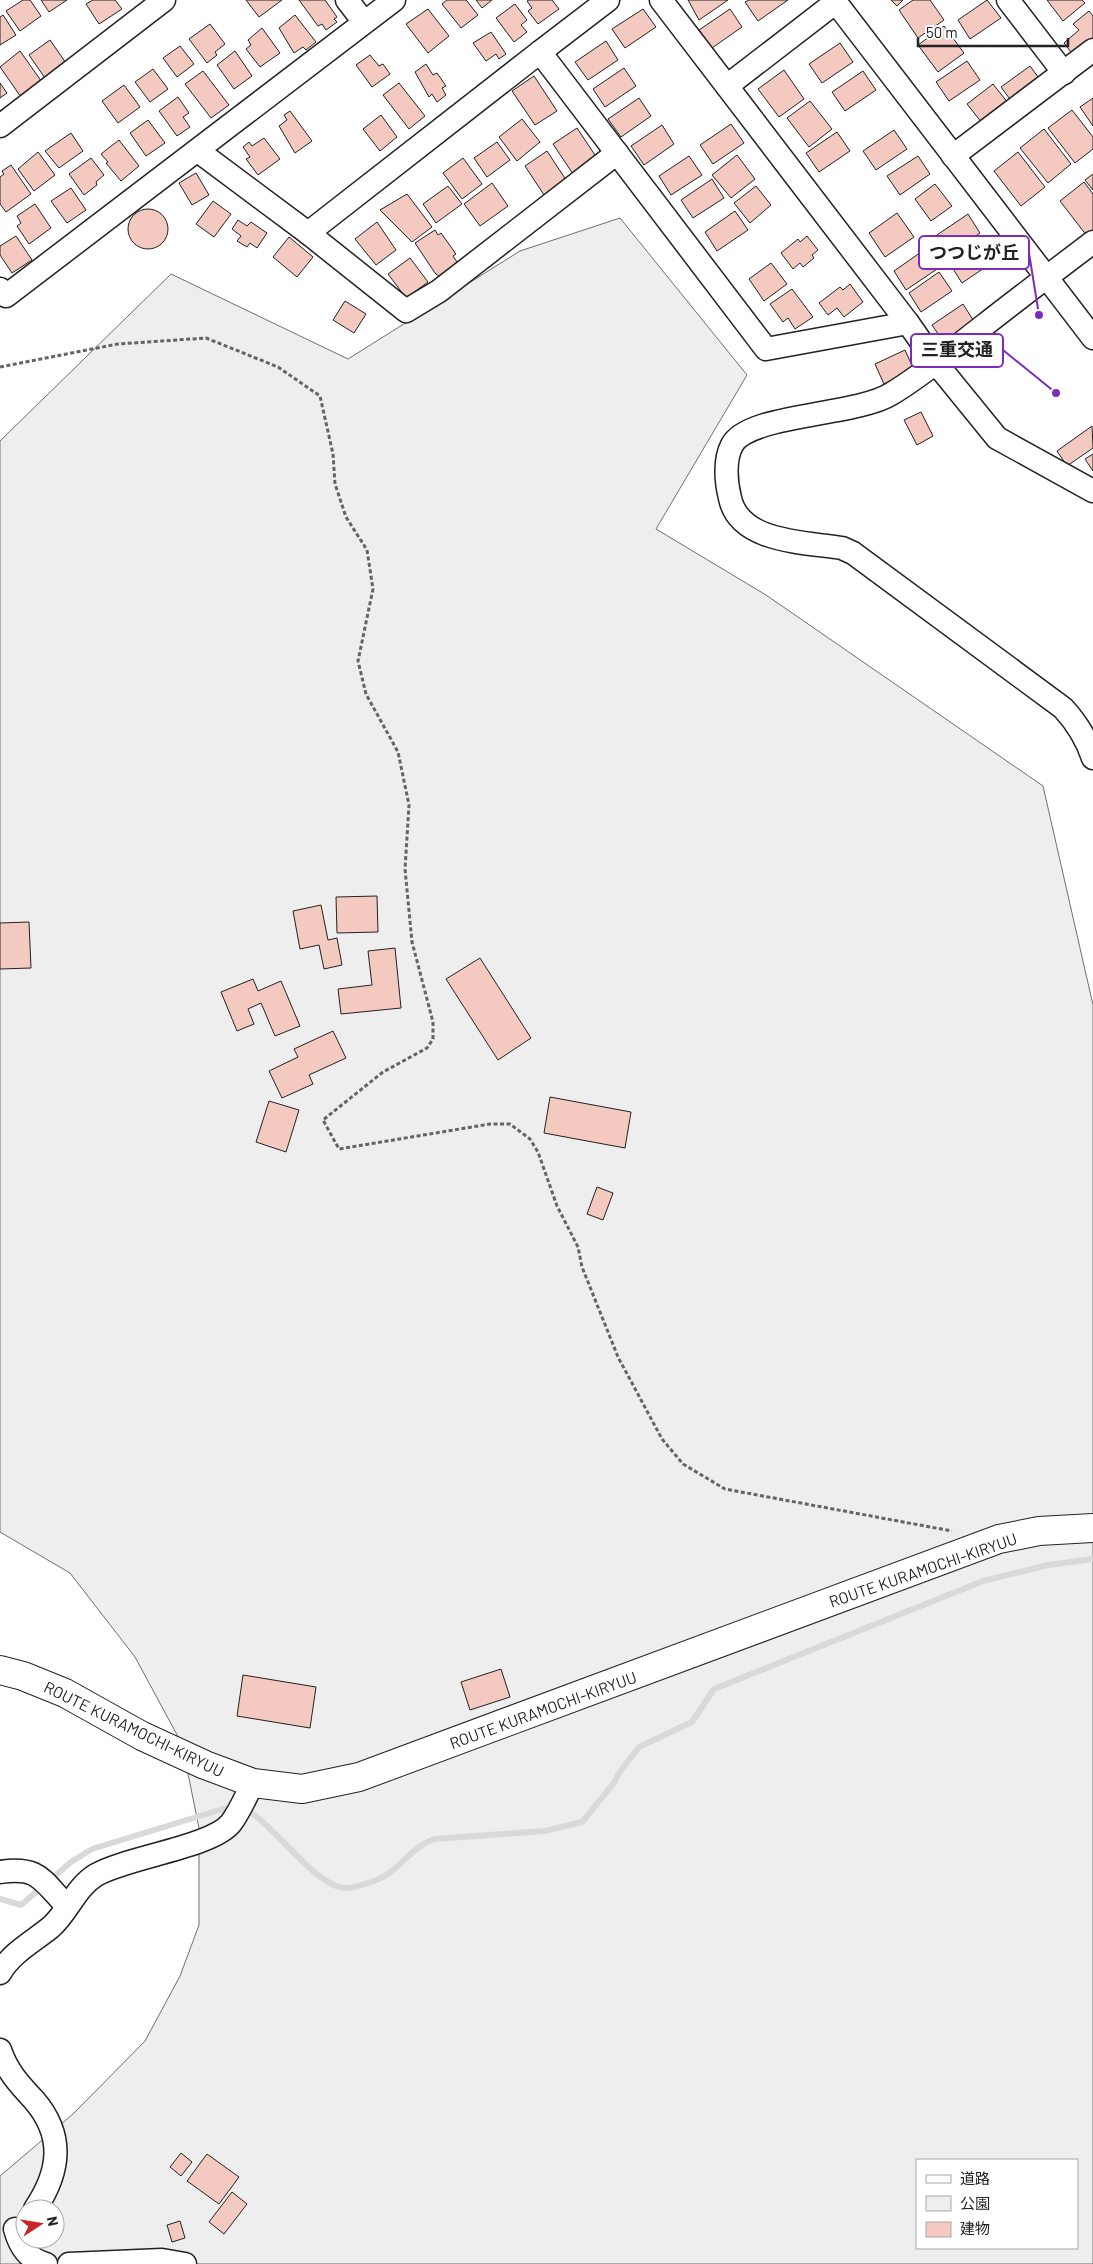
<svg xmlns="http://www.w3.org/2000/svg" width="1093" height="2264" font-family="Barlow,'Noto Sans JP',sans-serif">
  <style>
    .green { fill: #eee; stroke: #6f6f6f; fill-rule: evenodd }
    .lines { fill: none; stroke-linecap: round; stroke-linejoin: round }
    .stream { stroke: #d9d9d9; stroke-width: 6 }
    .building { fill: #f3c9c0; stroke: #222 }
    .minor-casing { stroke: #222; stroke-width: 25 }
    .major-casing { stroke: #222; stroke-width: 30 }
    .path { stroke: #646464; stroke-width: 3; stroke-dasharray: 4 2.5; stroke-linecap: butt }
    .minor { stroke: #fff; stroke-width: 22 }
    .major { stroke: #fff; stroke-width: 28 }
    .labels { text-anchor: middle; stroke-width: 4; stroke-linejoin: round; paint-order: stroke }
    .street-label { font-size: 16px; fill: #222; stroke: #fff }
    .leader { fill: none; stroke: #7b2cbf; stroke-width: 2 }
    .callout-dot { fill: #7b2cbf; stroke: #fff; stroke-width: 2 }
    .callout { fill: #fff; stroke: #7b2cbf; stroke-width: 2 }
    .callout-label { font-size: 18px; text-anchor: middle; font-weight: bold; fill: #222 }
  </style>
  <rect width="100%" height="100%" fill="#fff"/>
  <path class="green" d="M620 218 747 375 656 529 766 595 1043 786 1093 1005V2264H0V2176L73 2114 145 2041 180 1976 199 1925V1828L182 1744 135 1657 70 1573 0 1532V441L171 274 348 359 520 251ZM917 2160H1077V2248H917ZM25 2209H55V2239H25Z"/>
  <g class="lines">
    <g class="stream">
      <path d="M245 1809C274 1824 316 1888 346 1888 356 1888 369 1883 379 1879 400 1870 411 1847 434 1839L545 1831 582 1822 614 1783 619 1773 639 1747 692 1722 714 1689 983 1581 1048 1565 1093 1559"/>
      <polyline points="0,1899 21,1905 71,1862 92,1849 226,1808 235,1808"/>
    </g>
  </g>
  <g class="building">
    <polygon points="23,0 30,0 41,16 20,31 6,11"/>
    <polygon points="41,0 67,0 49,12"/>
    <polygon points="93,0 115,0 122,9 99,24 86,4"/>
    <polygon points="246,0 282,0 259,17"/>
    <polygon points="299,0 325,0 337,17 334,19 337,22 326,30 322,24 318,26"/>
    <polygon points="447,0 466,0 478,15 461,28 442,4"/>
    <polygon points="476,0 492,0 482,8"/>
    <polygon points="529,0 552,0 559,9 538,24 528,11 532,8 527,1"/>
    <polygon points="688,0 728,0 699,20"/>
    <polygon points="749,0 788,0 758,21 745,2"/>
    <polygon points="891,0 903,0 897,6"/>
    <polygon points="913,0 930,0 944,20 918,38 899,10"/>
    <polygon points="987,0 1001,18 970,39 958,20"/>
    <polygon points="1047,0 1082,0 1085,3 1063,21"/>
    <polygon points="515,4 527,20 521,25 527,32 514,42 496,18"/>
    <polygon points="428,9 449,36 428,53 406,24"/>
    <polygon points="643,9 656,27 625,48 612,29"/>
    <polygon points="730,9 742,27 712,48 699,30"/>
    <polygon points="1089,11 1093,16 1093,47 1077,60 1064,43 1079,30 1073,24"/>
    <polygon points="3,15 16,35 0,45 0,17"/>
    <polygon points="295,15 316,42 306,50 303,47 294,53 279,28"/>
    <polygon points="210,24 225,44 215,52 217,55 207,63 189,39"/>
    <polygon points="944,26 964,53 938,72 918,45"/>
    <polygon points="262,28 280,53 260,67 246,49 251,45 248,40"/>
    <polygon points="491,32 506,54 499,59 496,54 486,61 473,43"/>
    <polygon points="50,40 66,63 45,78 29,55"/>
    <polygon points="606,41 618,60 588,80 575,62"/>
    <polygon points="840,43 853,62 822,83 809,64"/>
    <polygon points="180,46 194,64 177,77 163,58"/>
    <polygon points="20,51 42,82 21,97 0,67"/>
    <polygon points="235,51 252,76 234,89 217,65"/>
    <polygon points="370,55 379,66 383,64 390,74 372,87 356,65"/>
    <polygon points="967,61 980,80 949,101 936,82"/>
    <polygon points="426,64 433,75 437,73 446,86 442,88 446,95 437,102 432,94 429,97 415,72"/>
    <polygon points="1030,66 1044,85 1015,106 1001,87"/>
    <polygon points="624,68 636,86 605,107 593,89"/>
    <polygon points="153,69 168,89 150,102 135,82"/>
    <polygon points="784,70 804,99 779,117 758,89"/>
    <polygon points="203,71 229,105 211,118 185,84"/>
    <polygon points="863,71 876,90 845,111 832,92"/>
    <polygon points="534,76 557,111 535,125 512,91"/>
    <polygon points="0,83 7,93 0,98"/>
    <polygon points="399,83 425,116 409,129 383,95"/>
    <polygon points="993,84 1012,108 986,128 967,104"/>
    <polygon points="124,85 140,107 118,123 102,101"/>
    <polygon points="178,97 189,113 183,117 190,127 177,136 159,111"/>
    <polygon points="639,98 651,116 621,137 608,119"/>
    <polygon points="1093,98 1093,126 1080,107"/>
    <polygon points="810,101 832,129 809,147 787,118"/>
    <polygon points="1072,110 1093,137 1093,149 1075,163 1048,128"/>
    <polygon points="290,111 312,141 295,153 279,126 287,120 284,115"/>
    <polygon points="381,115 397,137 380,151 363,129"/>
    <polygon points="522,119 540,142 517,161 499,137"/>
    <polygon points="148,120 165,143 146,156 130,133"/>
    <polygon points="731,124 744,143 713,164 700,145"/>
    <polygon points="662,125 674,144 644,165 631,146"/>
    <polygon points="577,128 597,158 573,174 553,144"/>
    <polygon points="1044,129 1071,164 1048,183 1020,148"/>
    <polygon points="894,130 907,149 876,170 863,151"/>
    <polygon points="837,132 850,151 819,172 806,153"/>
    <polygon points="71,133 83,151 59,168 45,151"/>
    <polygon points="264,138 280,159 258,175 246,159 250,157 243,147 249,142 252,146"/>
    <polygon points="119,140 139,166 121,181 106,163 108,162 101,154"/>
    <polygon points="497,142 510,160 487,177 474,158"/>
    <polygon points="547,151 570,186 548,201 525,166"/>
    <polygon points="38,152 55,175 34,191 18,169"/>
    <polygon points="1018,152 1045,187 1021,206 994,171"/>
    <polygon points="737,155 755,179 731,198 712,175"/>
    <polygon points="689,156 702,175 671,195 659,176"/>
    <polygon points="918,156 930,174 900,195 887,176"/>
    <polygon points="91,158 104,175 96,182 97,185 84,195 69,174"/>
    <polygon points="463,158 482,184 462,199 443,173"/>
    <polygon points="11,165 31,194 6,212 0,204 0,177 4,174 2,171"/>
    <polygon points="196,173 209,195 192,205 179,183"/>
    <polygon points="1093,174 1093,190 1085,180"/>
    <polygon points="712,179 724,198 693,218 681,200"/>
    <polygon points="1084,182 1093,194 1093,232 1087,236 1060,201"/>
    <polygon points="492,183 508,206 480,226 464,204"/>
    <polygon points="935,184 952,206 931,221 915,199"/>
    <polygon points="448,186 462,204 436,223 423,204"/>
    <polygon points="756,186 771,205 750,223 734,203"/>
    <polygon points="71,188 86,210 67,223 51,201"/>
    <polygon points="407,194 432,227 412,242 380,210"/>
    <polygon points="213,201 231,214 214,237 196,224"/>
    <polygon points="35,204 51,228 29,244 17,226 21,223 17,216"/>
    <circle cx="148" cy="229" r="20"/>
    <polygon points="735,211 748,230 717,251 705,232"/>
    <polygon points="897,213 914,237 885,257 869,233"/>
    <polygon points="968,214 980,233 949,254 937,235"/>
    <polygon points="238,220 247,226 251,222 267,233 257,248 250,243 247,247 237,241 241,236 232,229"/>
    <polygon points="377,222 396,250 376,265 355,239"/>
    <polygon points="435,230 438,235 441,233 456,254 453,256 461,268 443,280 435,273 415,243"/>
    <polygon points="16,236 32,260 12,273 0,255 0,246"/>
    <polygon points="807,236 818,250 812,255 814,258 803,267 800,263 793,269 781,253 798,239 800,242"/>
    <polygon points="289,237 313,257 297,277 273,257"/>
    <polygon points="980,244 993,262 962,283 950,264"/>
    <polygon points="924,250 937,269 906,290 894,271"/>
    <polygon points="410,258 428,282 406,298 388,274"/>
    <polygon points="771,263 787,284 764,301 749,279"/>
    <polygon points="939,272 952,291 921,312 909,293"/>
    <polygon points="850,284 863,302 844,317 837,308 828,315 819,303 840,287 843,290"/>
    <polygon points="792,289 813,317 795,329 788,318 783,322 770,304"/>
    <polygon points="345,301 366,314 354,333 333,320"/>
    <polygon points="963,304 975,323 945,344 932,325"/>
    <polygon points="905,350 914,370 884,384 875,364"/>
    <polygon points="921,412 933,436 917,445 904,420"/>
    <polygon points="1092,426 1093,448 1067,466 1057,451"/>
    <polygon points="1093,454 1093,471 1085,459"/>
    <polygon points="377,896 378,932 337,933 336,897"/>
    <polygon points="321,905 328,940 337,938 342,965 324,969 319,945 300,949 293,911"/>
    <polygon points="29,922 31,968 0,969 0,923"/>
    <polygon points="395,948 401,1008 341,1014 338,989 372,985 368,951"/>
    <polygon points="480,958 531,1038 498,1060 446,979"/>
    <polygon points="253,979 258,991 281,981 300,1026 275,1036 261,1003 248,1009 254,1024 237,1031 221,992"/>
    <polygon points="333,1031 346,1058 309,1075 313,1084 282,1098 269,1071 298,1057 294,1049"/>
    <polygon points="550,1097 631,1112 625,1148 544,1133"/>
    <polygon points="269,1101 299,1110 286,1152 256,1142"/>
    <polygon points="597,1187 613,1193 603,1220 587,1214"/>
    <polygon points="501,1669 510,1697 470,1710 461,1682"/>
    <polygon points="243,1675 316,1687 310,1728 237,1716"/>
    <polygon points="181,2153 192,2162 181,2176 170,2167"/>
    <polygon points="207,2154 239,2177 219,2204 187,2181"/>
    <polygon points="232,2192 247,2204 224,2234 209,2222"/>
    <polygon points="180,2221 185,2238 172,2242 167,2225"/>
  </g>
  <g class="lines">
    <g class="minor-casing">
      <g id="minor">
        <polyline points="347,0 364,22"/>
        <polyline points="608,0 540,52 766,349 908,323"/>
        <polyline points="661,0 908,323 936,363 997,438 1093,491"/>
        <polyline points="834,0 1093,338"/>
        <polyline points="1008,0 1064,73"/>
        <polyline points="727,86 836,2"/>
        <polyline points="0,126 164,0"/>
        <polyline points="198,151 308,233 406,311 439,291 617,153"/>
        <polyline points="953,156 1093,50"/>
        <polyline points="308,233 540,52"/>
        <path d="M1093 242C1056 270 1019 298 982 327 952 350 923 375 891 394 855 416 748 414 732 445 724 460 726 482 730 498 739 543 806 542 842 548L853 553 1063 708C1076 722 1087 740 1093 758"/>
        <polyline points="0,289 6,296 394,0"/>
        <path d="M0 1872C40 1866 42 1881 67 1906"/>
        <path d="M0 1973C11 1953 34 1941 51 1927 68 1912 76 1887 96 1875 127 1857 212 1847 231 1823 240 1811 246 1796 253 1783"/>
        <path d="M0 2050C7 2071 19 2084 34 2100 65 2136 60 2172 35 2209"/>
        <path d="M15 2229C20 2247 28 2259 46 2264"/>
        <polyline points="69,2264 162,2260 185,2264"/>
      </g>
    </g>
    <g class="major-casing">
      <polyline id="major" points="0,1670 23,1676 65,1693 142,1736 205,1765 253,1783 302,1789 359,1777 999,1539 1039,1531 1093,1528"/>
    </g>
    <polyline class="path" points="0,367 118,344 206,338 278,367 320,396 333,454 335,484 346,517 367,550 373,589 358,661 366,694 398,752 409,805 405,869 412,942 433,1022 433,1039 427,1048 383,1072 323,1120 339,1149 490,1124 510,1124 530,1139 538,1152 557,1206 578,1247 582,1267 618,1357 662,1439 683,1464 725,1489 952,1531"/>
    <use href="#minor" class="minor"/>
    <use href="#major" class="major"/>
  </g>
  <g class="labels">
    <g class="street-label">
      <text transform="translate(923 1570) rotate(-19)" y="6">ROUTE KURAMOCHI-KIRYUU</text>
      <text transform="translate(543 1710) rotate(-20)" y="6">ROUTE KURAMOCHI-KIRYUU</text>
      <text transform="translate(134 1729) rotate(26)" y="6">ROUTE KURAMOCHI-KIRYUU</text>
    </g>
  </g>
  <path class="leader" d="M1039 315L1029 253M1056 393L1003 350"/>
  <g class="callout-dot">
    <circle cx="1039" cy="315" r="5"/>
    <circle cx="1056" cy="393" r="5"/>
  </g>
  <g class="callout">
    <rect x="919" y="236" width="110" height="33" rx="5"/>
    <rect x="911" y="334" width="92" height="33" rx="5"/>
  </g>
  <g class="callout-label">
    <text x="974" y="259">つつじが丘</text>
    <text x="957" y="356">三重交通</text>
  </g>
  <rect x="916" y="2159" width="162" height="90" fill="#ffffff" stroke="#a7a7a7"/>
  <rect x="926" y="2175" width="25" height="8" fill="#ffffff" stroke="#a7a7a7"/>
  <text x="960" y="2184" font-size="15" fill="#222222">道路</text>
  <rect x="926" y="2196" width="25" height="15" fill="#eeeeee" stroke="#a7a7a7"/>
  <text x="960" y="2209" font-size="15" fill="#222222">公園</text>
  <rect x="926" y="2222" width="25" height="15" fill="#f3c9c0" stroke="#a7a7a7"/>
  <text x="960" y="2234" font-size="15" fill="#222222">建物</text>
  <g transform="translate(40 2224) rotate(78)"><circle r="24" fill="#ffffff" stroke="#a7a7a7"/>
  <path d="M0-4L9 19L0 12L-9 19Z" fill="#c62828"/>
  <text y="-8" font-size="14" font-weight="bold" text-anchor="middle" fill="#222222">N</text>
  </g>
  <path d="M918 38v8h150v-8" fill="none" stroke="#222222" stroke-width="2.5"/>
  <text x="926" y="38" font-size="15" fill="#222222" stroke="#ffffff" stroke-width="4" paint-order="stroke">50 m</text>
</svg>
